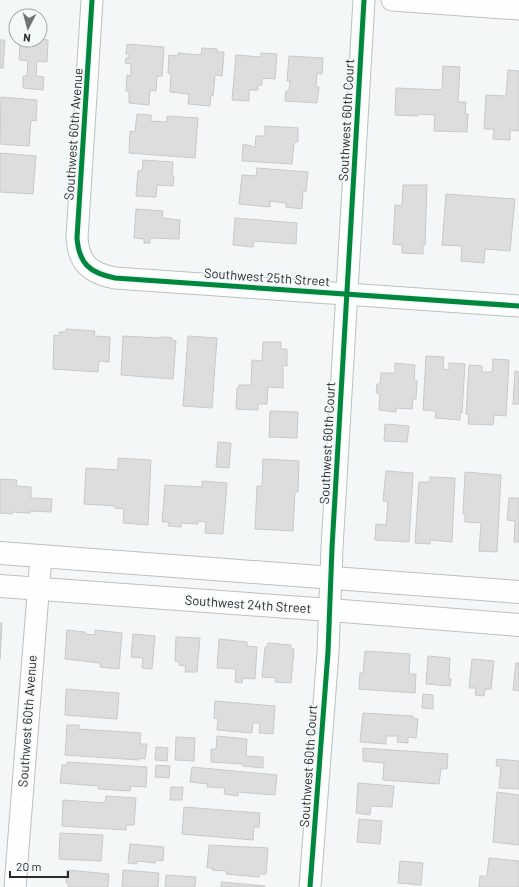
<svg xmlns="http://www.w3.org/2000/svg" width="519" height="887" font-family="Barlow,sans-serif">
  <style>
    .building { fill: #dcdede; stroke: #c8caca }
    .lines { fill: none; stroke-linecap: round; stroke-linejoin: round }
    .minor-casing { stroke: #bec0c0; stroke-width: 23 }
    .secondary-casing { stroke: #bec0c0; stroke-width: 24 }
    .minor { stroke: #fdfefe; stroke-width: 21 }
    .secondary { stroke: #fdfefe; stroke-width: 22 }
    .cycleway-casing { stroke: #f3f8f8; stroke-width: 8 }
    .cycleway { stroke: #00873e; stroke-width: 5 }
    .labels { text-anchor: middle; stroke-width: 3; stroke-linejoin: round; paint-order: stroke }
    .street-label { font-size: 13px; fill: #2a2c2c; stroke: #f3f8f8 }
  </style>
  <rect width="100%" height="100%" fill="#f4f7f7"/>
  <g class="building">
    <polygon points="40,39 48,40 47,62 37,61 36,76 44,77 43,90 23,88 23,76 27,76 28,61 19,60 20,40"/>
    <polygon points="0,40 5,40 3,68 0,68"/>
    <polygon points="127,44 164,47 162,76 157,76 156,91 150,90 149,105 129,103 129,91 126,91 127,75 131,76 131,64 125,63 126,58 129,58 129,54 126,54"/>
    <polygon points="202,48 217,49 217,52 224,52 222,76 215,75 213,96 211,95 210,106 188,104 189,94 170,92 171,74 168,73 169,55 178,56 178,53 201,55"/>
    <polygon points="261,53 277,54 275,79 262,78 262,85 258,85 258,90 249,90 249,101 232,100 236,55 261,57"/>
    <polygon points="289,56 323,58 322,74 317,73 316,87 319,87 317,103 285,101 286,91 289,91 290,81 287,81"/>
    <polygon points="443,66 460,67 458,102 466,102 465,114 468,114 467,132 434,131 435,115 419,114 418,116 395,115 396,88 442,90"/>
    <polygon points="508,70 519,71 519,131 510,130 510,140 493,139 494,129 484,129 486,95 506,96"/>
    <polygon points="1,97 37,100 36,121 31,120 29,146 0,144"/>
    <polygon points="137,114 151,115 151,121 167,122 167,116 198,118 195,158 129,153 130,131 135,132"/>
    <polygon points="265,126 298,128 298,142 294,142 292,164 242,161 243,144 255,147 256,136 265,136"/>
    <polygon points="0,153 36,156 33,194 0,192"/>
    <polygon points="143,160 173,162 172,175 174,176 173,186 157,185 156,197 136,196 138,171 142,171"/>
    <polygon points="257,168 308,172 306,192 303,191 302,209 286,207 286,203 270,201 270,207 239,204 242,175 256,176"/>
    <polygon points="403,185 427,185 425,245 423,245 423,254 402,253 402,245 393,244 395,205 402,206"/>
    <polygon points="446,194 515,199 510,251 485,249 484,263 461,261 462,246 442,245"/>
    <polygon points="136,209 163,211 162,218 180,220 179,239 150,238 150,243 144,243 144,239 134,238"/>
    <polygon points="235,218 297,223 296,244 254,241 253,247 233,245"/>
    <polygon points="66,329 95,331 94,336 110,337 109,362 99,361 98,372 53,369 54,335 59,336 59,332 66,332"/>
    <polygon points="123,336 161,338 161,337 167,337 172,338 172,340 176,341 173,379 121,375"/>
    <polygon points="188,336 217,338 212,408 183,406"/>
    <polygon points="263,342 281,342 281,349 287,349 287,366 283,365 283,388 268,387 267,404 258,404 258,410 236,409 237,388 239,388 239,385 251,385 252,360 262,361"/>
    <polygon points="426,356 444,357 443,369 449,370 449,363 465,364 462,413 460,412 460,420 435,418 436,411 423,410"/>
    <polygon points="493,359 509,360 506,416 494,415 493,425 468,424 469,414 466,414 469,365 482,366 482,372 492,372"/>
    <polygon points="395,363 415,365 414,380 417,381 416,399 413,399 412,409 396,408 396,412 379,410 380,394 376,393 377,384 380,384 381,373 395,373"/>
    <polygon points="515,371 519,372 519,404 513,404"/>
    <polygon points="270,411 298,412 297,438 269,437"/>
    <polygon points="385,424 409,426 407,442 384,441"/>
    <polygon points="218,442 231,443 229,468 216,467"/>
    <polygon points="118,458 151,460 148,525 123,523 124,509 115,508 115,506 84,504 86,468 118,470"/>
    <polygon points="263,459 299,461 298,492 295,492 293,531 255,529 257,486 262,486"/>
    <polygon points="386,471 413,473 409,542 375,540 376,524 386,525 388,501 383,501"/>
    <polygon points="465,472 501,475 497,552 479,551 481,523 465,522 465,514 463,514"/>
    <polygon points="430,477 455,478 452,542 430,540 430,544 415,543 419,482 430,482"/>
    <polygon points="0,479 17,480 16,486 31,487 31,498 52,499 51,512 30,511 30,513 12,512 12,514 0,513"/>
    <polygon points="202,481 227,483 223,534 205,533 206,522 198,521 198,524 181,523 181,527 168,526 169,522 162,522 165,485 202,487"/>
    <polygon points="509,498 519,498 519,542 514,542 515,521 507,520"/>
    <polygon points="0,623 2,623 0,659"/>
    <polygon points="67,630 85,632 85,634 95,635 95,630 122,633 119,669 100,667 100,663 65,659"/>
    <polygon points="133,634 155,636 152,669 142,668 143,658 131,657"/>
    <polygon points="176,637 200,638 197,672 185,672 186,666 179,665 179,662 175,661"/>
    <polygon points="219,639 247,642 247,646 257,647 255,679 243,678 242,683 235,682 236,669 217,668"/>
    <polygon points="268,643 291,645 291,649 294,649 291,683 275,682 276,678 262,677 265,647 267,647"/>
    <polygon points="365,651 410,654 409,674 416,674 415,693 359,689 360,673 363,673"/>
    <polygon points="428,656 450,658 449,679 451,679 450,686 426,684"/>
    <polygon points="472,659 494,661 491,689 485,689 484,696 475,695 476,688 469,688"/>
    <polygon points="516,663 519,663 519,691 513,690"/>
    <polygon points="66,689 119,693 117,719 65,715"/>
    <polygon points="423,694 433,695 433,709 422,708"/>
    <polygon points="215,701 275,706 273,734 259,733 260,723 253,723 252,733 217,730 218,719 214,718"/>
    <polygon points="363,713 413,716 413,718 418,719 416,738 408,737 408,743 397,742 398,736 386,736 386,744 360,742"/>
    <polygon points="67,725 79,725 79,729 141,733 140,744 147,744 145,759 139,758 139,760 65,755"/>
    <polygon points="217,736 247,739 246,756 263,757 263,768 243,766 243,764 211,762 211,749 216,749"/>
    <polygon points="176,737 195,738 194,761 175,760"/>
    <polygon points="156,747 168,748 167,761 155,760"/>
    <polygon points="363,748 448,754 447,769 441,769 439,784 383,780 384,763 363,761"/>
    <polygon points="497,759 519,761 519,789 499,788 501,766 496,766"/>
    <polygon points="67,762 147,767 146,787 131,786 130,791 98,789 98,786 60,783 62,765 67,765"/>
    <polygon points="156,765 170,766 169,778 155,777"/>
    <polygon points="192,767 277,775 275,795 238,792 238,796 224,794 225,788 207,787 208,784 190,782"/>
    <polygon points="358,783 394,786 392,807 371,806 370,815 356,813"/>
    <polygon points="171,787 183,787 182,800 170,800"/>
    <polygon points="497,792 519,795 519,845 493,842"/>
    <polygon points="106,796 136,798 134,825 126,825 126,830 62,826 63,800 105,803"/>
    <polygon points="184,807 260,813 259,827 254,827 253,840 182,834"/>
    <polygon points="359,819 382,821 380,844 357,842"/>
    <polygon points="60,833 103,835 101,861 59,859"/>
    <polygon points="130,844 164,847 163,861 156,860 155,863 137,861 137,864 128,863"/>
    <polygon points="209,845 268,848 266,874 259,874 259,877 226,874 227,871 212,870 213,868 207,868"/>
    <polygon points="489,858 519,861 519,887 479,887 480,876 487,876"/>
    <polygon points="400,861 423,863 421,885 398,883"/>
    <polygon points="67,870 109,874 108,887 68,887 69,883 66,883"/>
    <polygon points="123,870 159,873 158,887 122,887"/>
    <polygon points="166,875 196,877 195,887 165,887"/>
    <polygon points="221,882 265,886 265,887 221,887"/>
  </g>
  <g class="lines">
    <g class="minor-casing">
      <g id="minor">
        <path d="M92 0 77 238C79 264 90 273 115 278L519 306"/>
        <polyline points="392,0 519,9"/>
        <polyline points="15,887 41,556"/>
        <polyline points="310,887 328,652 332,548 364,0"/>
      </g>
    </g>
    <g class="secondary-casing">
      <g id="secondary">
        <polyline points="0,553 519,592"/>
        <polyline points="0,586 330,610 519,625"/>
      </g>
    </g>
    <use href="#minor" class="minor"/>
    <use href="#secondary" class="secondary"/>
    <g class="cycleway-casing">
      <g id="cycleway">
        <path d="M92 0 77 238C79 264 90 273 115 278L519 306"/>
        <polyline points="310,887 328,652 332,548 364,0"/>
      </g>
    </g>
    <use href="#cycleway" class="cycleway"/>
  </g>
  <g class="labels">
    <g class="street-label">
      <text transform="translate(346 120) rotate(-87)" y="5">Southwest 60th Court</text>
      <text transform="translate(73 134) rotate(-86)" y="5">Southwest 60th Avenue</text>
      <text transform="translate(267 277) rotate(4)" y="5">Southwest 25th Street</text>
      <text transform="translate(327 443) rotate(-87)" y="5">Southwest 60th Court</text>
      <text transform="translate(248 604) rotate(4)" y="5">Southwest 24th Street</text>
      <text transform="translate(27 721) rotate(-86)" y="5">Southwest 60th Avenue</text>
      <text transform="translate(308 766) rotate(-86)" y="5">Southwest 60th Court</text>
    </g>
  </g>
  <g transform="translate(28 28) rotate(186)"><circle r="19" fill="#f3f8f8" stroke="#a3a6a6"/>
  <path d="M0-3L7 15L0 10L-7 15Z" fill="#717373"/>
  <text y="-6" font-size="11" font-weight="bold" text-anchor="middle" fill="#2a2c2c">N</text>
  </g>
  <path d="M10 871v6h58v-6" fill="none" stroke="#2a2c2c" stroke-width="2"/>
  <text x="16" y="871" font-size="12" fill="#2a2c2c" stroke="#f3f8f8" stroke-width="3" paint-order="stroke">20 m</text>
</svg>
